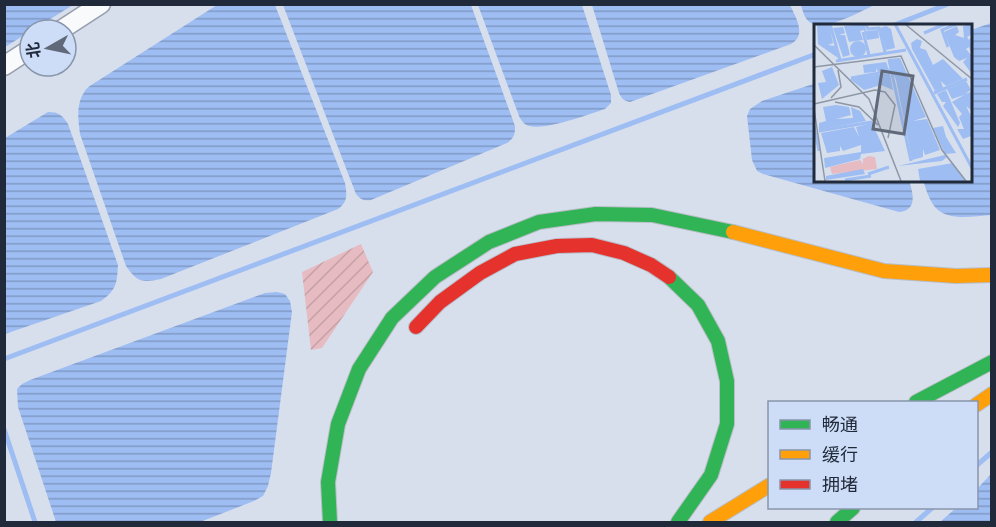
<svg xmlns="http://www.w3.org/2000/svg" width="996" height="527" font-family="Montserrat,'Noto Sans SC',sans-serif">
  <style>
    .garden { fill: url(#garden-furrows) }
    .water { fill: url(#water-rules) }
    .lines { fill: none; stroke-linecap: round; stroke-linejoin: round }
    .stream { stroke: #9ebdf2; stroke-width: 5 }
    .street-casing { stroke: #969eac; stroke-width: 21 }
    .fast-casing { stroke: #b8bdc6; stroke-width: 16 }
    .slow-casing { stroke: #b8bdc6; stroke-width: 16 }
    .jam-casing { stroke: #b8bdc6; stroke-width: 16 }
    .street { stroke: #f9fafc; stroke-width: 18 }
    .fast { stroke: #30b455; stroke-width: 14 }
    .slow { stroke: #ff9f0a; stroke-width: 14 }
    .jam { stroke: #e5322d; stroke-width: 14 }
    .inset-river { fill: none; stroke: #9ebdf2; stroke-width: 3 }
    .inset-road { fill: none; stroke: #8e97a5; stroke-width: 1.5 }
    .view { fill: #606979; fill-opacity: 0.15; stroke: #606979; stroke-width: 3 }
    .inset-edge { fill: none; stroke: #202a3a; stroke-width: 3 }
  </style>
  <defs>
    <pattern id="garden-furrows" width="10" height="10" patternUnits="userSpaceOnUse" patternTransform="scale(1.5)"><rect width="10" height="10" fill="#e6bbc1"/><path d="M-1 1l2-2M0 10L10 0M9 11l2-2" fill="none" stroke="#c5a1a7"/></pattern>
    <pattern id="water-rules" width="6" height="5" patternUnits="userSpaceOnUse" patternTransform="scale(1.5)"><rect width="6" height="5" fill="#9ebdf2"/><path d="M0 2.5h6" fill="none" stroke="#809ac5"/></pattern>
  </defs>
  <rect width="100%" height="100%" fill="#d7dfed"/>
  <polygon class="garden" points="361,244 373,272 322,348 311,350 302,272"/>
  <g class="water">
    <polygon points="5,4 73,4 73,5 5,47"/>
    <path d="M217 5H275L345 183C347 194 348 202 338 209L161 279C142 283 137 282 126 266L80 134C78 120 76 103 85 91 87 87 93 84 96 82Z"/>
    <path d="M283 5H471L515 126C515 135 514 138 507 143L371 200C364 201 361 200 356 194Z"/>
    <path d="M478 5H582L611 95V103L605 109C589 114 537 134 525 124 523 123 520 118 519 116Z"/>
    <path d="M592 5H790C796 18 807 35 791 44L630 102C624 101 622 99 619 93Z"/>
    <path d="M801 5H875C861 11 826 31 813 24 805 21 803 12 801 5Z"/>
    <path d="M991 23V215C974 216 948 222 935 207 929 200 926 189 923 180H970L971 30Z"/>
    <path d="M816 83V180H909C913 193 918 210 899 212L763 174 757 171 752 160 747 116 750 109 762 101Z"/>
    <path d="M48 112C59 112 62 115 68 124L118 265C117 284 116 290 101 301L5 334V138Z"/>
    <polygon points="277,292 285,294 290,301 292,312 271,473 268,486 263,496 254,501 200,522 56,522 18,407 17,389 22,384 30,380 265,293"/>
    <polygon points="991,474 991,522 940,522 956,508 976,508 977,489"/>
  </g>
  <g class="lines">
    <g class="stream">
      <polyline points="892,26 948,4"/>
      <polyline points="4,359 816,54"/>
      <polyline points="4,429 35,522"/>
      <polyline points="976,466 992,452"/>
      <polyline points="916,522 932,508"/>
    </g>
    <g class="street-casing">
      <g id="street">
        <polyline points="61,30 101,4"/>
        <polyline points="4,66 30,49"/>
      </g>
    </g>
    <g class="fast-casing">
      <g id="fast">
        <polyline points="669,277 698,305 718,341 727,381 727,424 711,475 678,522"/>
        <polyline points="916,402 992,362"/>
        <polyline points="330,522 328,482 338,424 359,369 392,318 435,277 489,242 539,222 596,214 652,215 733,232"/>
        <polyline points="837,522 853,508"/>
      </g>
    </g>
    <g class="slow-casing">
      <g id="slow">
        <polyline points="733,232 884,271 956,276 992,275"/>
        <polyline points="976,405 992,394"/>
        <polyline points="710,522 770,485"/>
      </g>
    </g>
    <g class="jam-casing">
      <polyline id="jam" points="416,327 440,302 480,273 515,254 557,246 592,245 624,253 651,265 669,277"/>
    </g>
    <use href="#street" class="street"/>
    <use href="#fast" class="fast"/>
    <use href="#slow" class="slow"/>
    <use href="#jam" class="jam"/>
  </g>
  <g transform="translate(814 24)">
    <rect width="158" height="158" fill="#d7dfed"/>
    <path d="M55 132 61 133 63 145 18 150 16 143 46 136 49 140V135Z" fill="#e6bbc1"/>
    <path d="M3 0H15L19 19 14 21 21 22 24 34 4 20ZM51 0 52 7 64 6 65 14 53 16 50 6 46 7 49 16 35 18 30 2ZM157 0V11L153 13 155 16 157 13V29L155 23 152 25 157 31V49L149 38 153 34 145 37 140 33 130 8 143 2 145 8 141 11 150 14 149 2ZM72 2 77 5 81 24 72 26 66 4ZM29 3 31 9 25 11H31L36 31 29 33 19 4ZM103 15 108 17 106 24 112 26 119 41 129 35 149 55 132 62 127 57 129 64 121 67 98 25 97 19ZM36 25a8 8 0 1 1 16 0a8 8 0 1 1-16 0ZM86 34 112 93 99 97 113 95 126 126 111 131 109 125V133L98 136 82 56 74 35ZM72 38 75 46 64 48 62 44V48L50 49 49 41ZM18 43 25 61 8 75 4 59 12 58 8 47ZM76 49 79 66 67 61 50 66 36 55ZM152 57 157 66 151 70 157 68V86L152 82 157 92V112L149 115 143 105H150L145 93 148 90 138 78 150 71 138 75 133 65ZM132 66 146 99 144 103 129 82 132 78H128L123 70ZM22 81 35 83 37 91 22 95 39 94 37 83 46 87 52 97 5 106V99L12 97 9 83ZM58 99 71 127 47 130 46 135 11 144 10 134 47 128V121L29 127 26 122V127L13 129 7 109 40 103 45 113 42 103ZM129 102 132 113 142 129 131 130 119 104ZM131 131 133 133 128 137 84 142ZM139 139 151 157H106L104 145ZM49 145 51 150 12 156V152Z" fill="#9ebdf2"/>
    <path class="inset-river" d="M16 0 26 36M52 0 54 5 65 4 71 28M81 0 158 144M49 8 55 31M110 9 131 0M134 23 128 6 142 0M75 36 97 137M22 37 92 26M37 54 77 47M120 69 153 55M0 102 5 127M5 107 58 98M54 150 75 143M31 156 57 152"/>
    <path class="inset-road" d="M91 0 158 55M0 21 55 75 87 157M0 43 87 32 128 126 152 157M17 74 27 63 24 46M21 78 45 83 64 101M0 80 61 66 71 68 81 81 74 114M0 85 11 157"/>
    <path class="view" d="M68 47 99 52 90 110 59 105Z"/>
    <rect width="158" height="158" class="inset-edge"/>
  </g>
  <rect width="996" height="527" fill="none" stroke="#202a3a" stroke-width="12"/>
  <rect x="768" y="401" width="210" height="108" fill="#cdddf7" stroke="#8895ab" stroke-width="1.5"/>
  <rect x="780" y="420" width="30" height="9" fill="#30b455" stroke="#8895ab" stroke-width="1.5"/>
  <text x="822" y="431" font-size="18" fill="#202a3a">畅通</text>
  <rect x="780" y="450" width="30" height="9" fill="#ff9f0a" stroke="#8895ab" stroke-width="1.5"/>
  <text x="822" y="461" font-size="18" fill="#202a3a">缓行</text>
  <rect x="780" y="480" width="30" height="9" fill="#e5322d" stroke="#8895ab" stroke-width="1.5"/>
  <text x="822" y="491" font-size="18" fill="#202a3a">拥堵</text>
  <g transform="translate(48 48) rotate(261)"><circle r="28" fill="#cdddf7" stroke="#8895ab" stroke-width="1.5"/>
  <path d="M0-4.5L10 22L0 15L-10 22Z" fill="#606979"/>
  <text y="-9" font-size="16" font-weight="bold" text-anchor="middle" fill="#202a3a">北</text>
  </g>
</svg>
